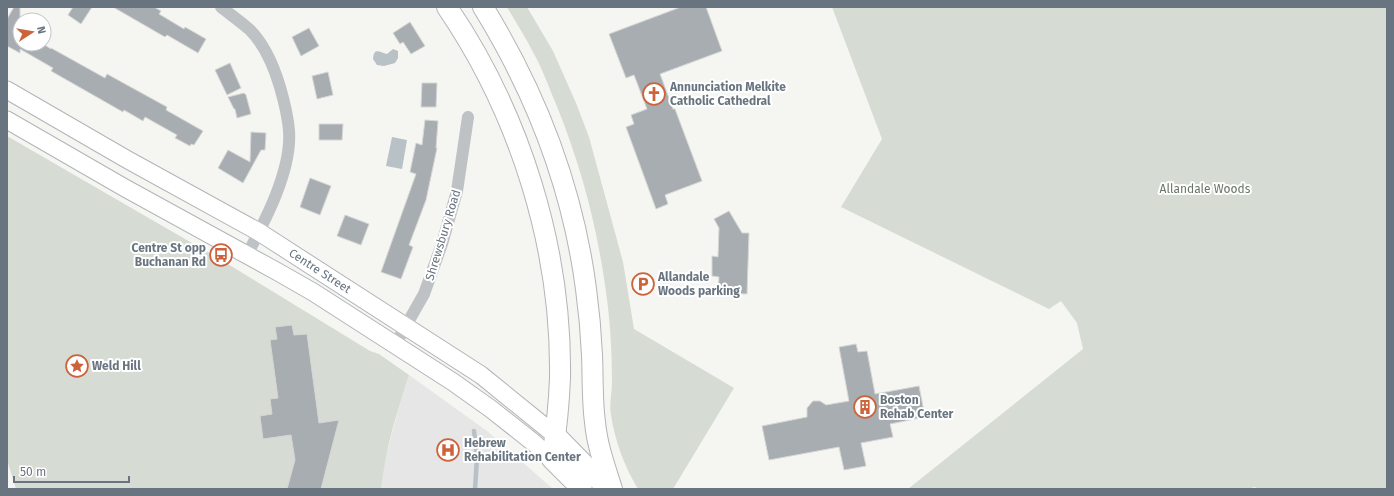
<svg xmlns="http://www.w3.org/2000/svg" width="1394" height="496" font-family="'Fira Sans',sans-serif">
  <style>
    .built { fill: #e5e6e5 }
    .green { fill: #d6dbd4 }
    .water { fill: #b8c1c5 }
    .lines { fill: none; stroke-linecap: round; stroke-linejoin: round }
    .stream { stroke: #b8c1c5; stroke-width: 4.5 }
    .building { fill: #a7adb1; stroke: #d6d6d5 }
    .secondary-casing { stroke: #b1b5b9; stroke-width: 19 }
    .trunk-casing { stroke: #b2b5b7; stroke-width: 22 }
    .minor { stroke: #bfc2c5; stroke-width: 12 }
    .secondary { stroke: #fff; stroke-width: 17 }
    .trunk { stroke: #fff; stroke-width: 20 }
    .labels { text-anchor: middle; stroke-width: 4; stroke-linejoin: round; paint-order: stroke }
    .poi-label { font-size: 12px; font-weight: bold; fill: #68747f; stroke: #fff; text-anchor: start }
    .park-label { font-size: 12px; fill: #687766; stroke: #fff }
    .street-label { font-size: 12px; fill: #68747f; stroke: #fff }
  </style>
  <rect width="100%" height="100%" fill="#f5f5f2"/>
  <polygon class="built" points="409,375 487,431 553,489 381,489 383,468 399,407"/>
  <g class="green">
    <path d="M507 7H527L553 51 576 103 589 137 623 262 634 329 734 388 673 489H638C624 466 615 441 611 415 609 404 612 393 612 382 612 350 610 317 605 285 596 222 580 163 556 104 549 88 543 70 534 54 526 38 516 23 507 7Z"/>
    <polygon points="832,7 1387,7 1387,489 1261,489 1254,487 1250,489 908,489 1083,349 1077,323 1061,301 1049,309 841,207 882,139"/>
    <path d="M7 136 223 261 370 351 379 354 409 375C397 412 385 450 381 489H16L7 460Z"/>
  </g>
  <g class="water">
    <path d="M393 49 398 51V58L395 63 384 66 377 65 373 59C374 47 379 52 387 54Z"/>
    <polygon points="392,137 407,140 402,169 386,166"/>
  </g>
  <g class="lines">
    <polyline class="stream" points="474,431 477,457 475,489"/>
  </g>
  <g class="building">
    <polygon points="14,7 20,7 20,44 43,44 51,49 51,48 105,78 107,74 167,107 166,110 203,131 194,145 191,144 190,146 175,138 177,135 145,117 143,121 124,110 123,112 51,71 53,68 20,49 20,53 7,46 7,19"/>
    <polygon points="73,7 92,7 81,24 68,15"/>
    <polygon points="113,7 154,7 161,11 159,14 184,29 185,27 206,39 198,53 167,35 165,37"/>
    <polygon points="681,7 706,7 722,51 660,74 673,109 675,109 702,181 665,195 668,204 656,209 626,127 634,124 631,115 647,109 634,75 626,78 609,34"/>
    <polygon points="410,22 425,46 411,54 403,42 400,44 393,33"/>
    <polygon points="309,28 319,46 301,56 292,37"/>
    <polygon points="230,63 241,88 227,95 215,70"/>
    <polygon points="328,72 333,95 317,99 312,76"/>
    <polygon points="422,83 437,83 436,107 421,107"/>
    <polygon points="244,93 246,95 251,114 237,118 235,109 234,109 228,97"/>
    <polygon points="425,120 438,121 436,148 437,148 426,200 409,245 413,247 401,279 381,272 416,174 410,172 416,143 422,145"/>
    <polygon points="319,124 343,124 342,140 319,140"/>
    <polygon points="251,132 266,133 265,150 261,150 243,183 218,168 228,150 250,162"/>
    <polygon points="310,178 331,186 320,215 300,207"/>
    <polygon points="729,211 742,233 749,233 747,294 718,293 719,277 712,276 712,256 718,257 719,228 714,219"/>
    <polygon points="345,215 369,224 361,245 337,236"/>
    <polygon points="292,325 294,335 307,334 319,423 339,420 321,489 287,489 295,460 291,435 263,439 260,416 272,414 270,399 278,398 270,340 277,339 275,327"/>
    <polygon points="856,344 858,352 867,351 875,394 919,386 925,417 890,424 893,437 861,443 866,466 844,470 839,447 769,460 762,426 807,417 807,408 813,401 820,401 826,405 849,401 839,347"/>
  </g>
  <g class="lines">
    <g class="secondary-casing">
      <g id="secondary">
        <polyline points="7,90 128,160 259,232 481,375 555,435"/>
        <polyline points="7,120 125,188 278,272 313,292 453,382 491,409 534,443 552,459"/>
      </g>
    </g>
    <g class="trunk-casing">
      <g id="trunk">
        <path d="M447 7C520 114 562 248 560 378 559 405 556 432 552 459L582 489"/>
        <path d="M483 7C536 93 573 189 586 289 589 311 591 333 592 355 593 377 592 400 595 422 597 445 605 467 612 489"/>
        <polyline points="555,435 608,489"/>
      </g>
    </g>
    <g class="minor">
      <path d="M221 7C231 15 241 22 250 30 265 45 274 67 280 87 284 101 288 116 289 131 292 170 265 221 247 255"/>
      <polyline points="395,345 424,294 442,244 457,191 468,117"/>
    </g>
    <use href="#secondary" class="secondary"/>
    <use href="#trunk" class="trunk"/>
  </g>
  <defs>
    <g id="church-ring" transform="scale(1.15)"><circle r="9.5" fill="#fff" stroke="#cc633b" stroke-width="1.5"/><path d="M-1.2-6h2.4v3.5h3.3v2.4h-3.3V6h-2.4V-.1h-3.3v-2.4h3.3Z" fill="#cc633b"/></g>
    <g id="bus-ring" transform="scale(1.15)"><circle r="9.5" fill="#fff" stroke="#cc633b" stroke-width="1.5"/><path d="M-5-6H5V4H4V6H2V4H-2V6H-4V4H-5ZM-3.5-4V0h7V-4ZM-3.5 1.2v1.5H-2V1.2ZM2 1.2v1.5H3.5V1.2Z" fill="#cc633b"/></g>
    <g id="parking-ring" transform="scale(1.15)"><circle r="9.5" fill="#fff" stroke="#cc633b" stroke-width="1.5"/><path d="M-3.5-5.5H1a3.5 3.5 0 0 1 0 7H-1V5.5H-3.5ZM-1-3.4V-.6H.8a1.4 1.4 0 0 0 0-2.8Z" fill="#cc633b"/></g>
    <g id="sight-ring" transform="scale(1.15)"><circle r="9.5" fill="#fff" stroke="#cc633b" stroke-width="1.5"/><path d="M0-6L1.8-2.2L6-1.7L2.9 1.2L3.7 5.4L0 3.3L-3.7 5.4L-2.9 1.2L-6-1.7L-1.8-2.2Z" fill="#cc633b"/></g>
    <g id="building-ring" transform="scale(1.15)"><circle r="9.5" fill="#fff" stroke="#cc633b" stroke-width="1.5"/><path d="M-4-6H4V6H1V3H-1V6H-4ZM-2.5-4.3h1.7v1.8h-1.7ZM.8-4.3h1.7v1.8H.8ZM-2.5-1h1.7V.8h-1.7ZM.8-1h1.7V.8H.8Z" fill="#cc633b"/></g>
    <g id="hospital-ring" transform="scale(1.15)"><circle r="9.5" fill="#fff" stroke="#cc633b" stroke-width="1.5"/><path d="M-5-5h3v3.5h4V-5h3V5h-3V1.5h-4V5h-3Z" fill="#cc633b"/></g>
  </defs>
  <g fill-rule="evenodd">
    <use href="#church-ring" x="654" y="94"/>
    <use href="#bus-ring" x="221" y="255"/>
    <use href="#parking-ring" x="643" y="284"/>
    <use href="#sight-ring" x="77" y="366"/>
    <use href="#building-ring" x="865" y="407"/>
    <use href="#hospital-ring" x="448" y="450"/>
  </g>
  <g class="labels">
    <g class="poi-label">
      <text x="670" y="91">Annunciation Melkite<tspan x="670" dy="14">Catholic Cathedral</tspan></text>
      <text x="206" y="252" text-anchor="end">Centre St opp<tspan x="206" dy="14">Buchanan Rd</tspan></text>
      <text x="658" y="281">Allandale<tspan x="658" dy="14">Woods parking</tspan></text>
      <text x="92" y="370">Weld Hill</text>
      <text x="880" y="404">Boston<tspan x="880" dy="14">Rehab Center</tspan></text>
      <text x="464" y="447">Hebrew<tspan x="464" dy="14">Rehabilitation Center</tspan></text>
    </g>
    <g class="park-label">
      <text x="1205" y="193">Allandale Woods</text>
    </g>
    <g class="street-label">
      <text transform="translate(443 235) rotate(-73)" y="4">Shrewsbury Road</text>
      <text transform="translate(320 271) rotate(33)" y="4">Centre Street</text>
    </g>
  </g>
  <rect width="1394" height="496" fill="none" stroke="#68747f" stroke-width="16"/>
  <g transform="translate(32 32) rotate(78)"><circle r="19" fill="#ffffff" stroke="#c3c7cc"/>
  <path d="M0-3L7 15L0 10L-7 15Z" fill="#cc633b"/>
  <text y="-6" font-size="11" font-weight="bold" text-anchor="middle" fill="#68747f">N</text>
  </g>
  <path d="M14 476v6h115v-6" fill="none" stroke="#68747f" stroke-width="2"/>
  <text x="20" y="476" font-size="12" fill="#68747f" stroke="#ffffff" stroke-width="3" paint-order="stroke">50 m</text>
</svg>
